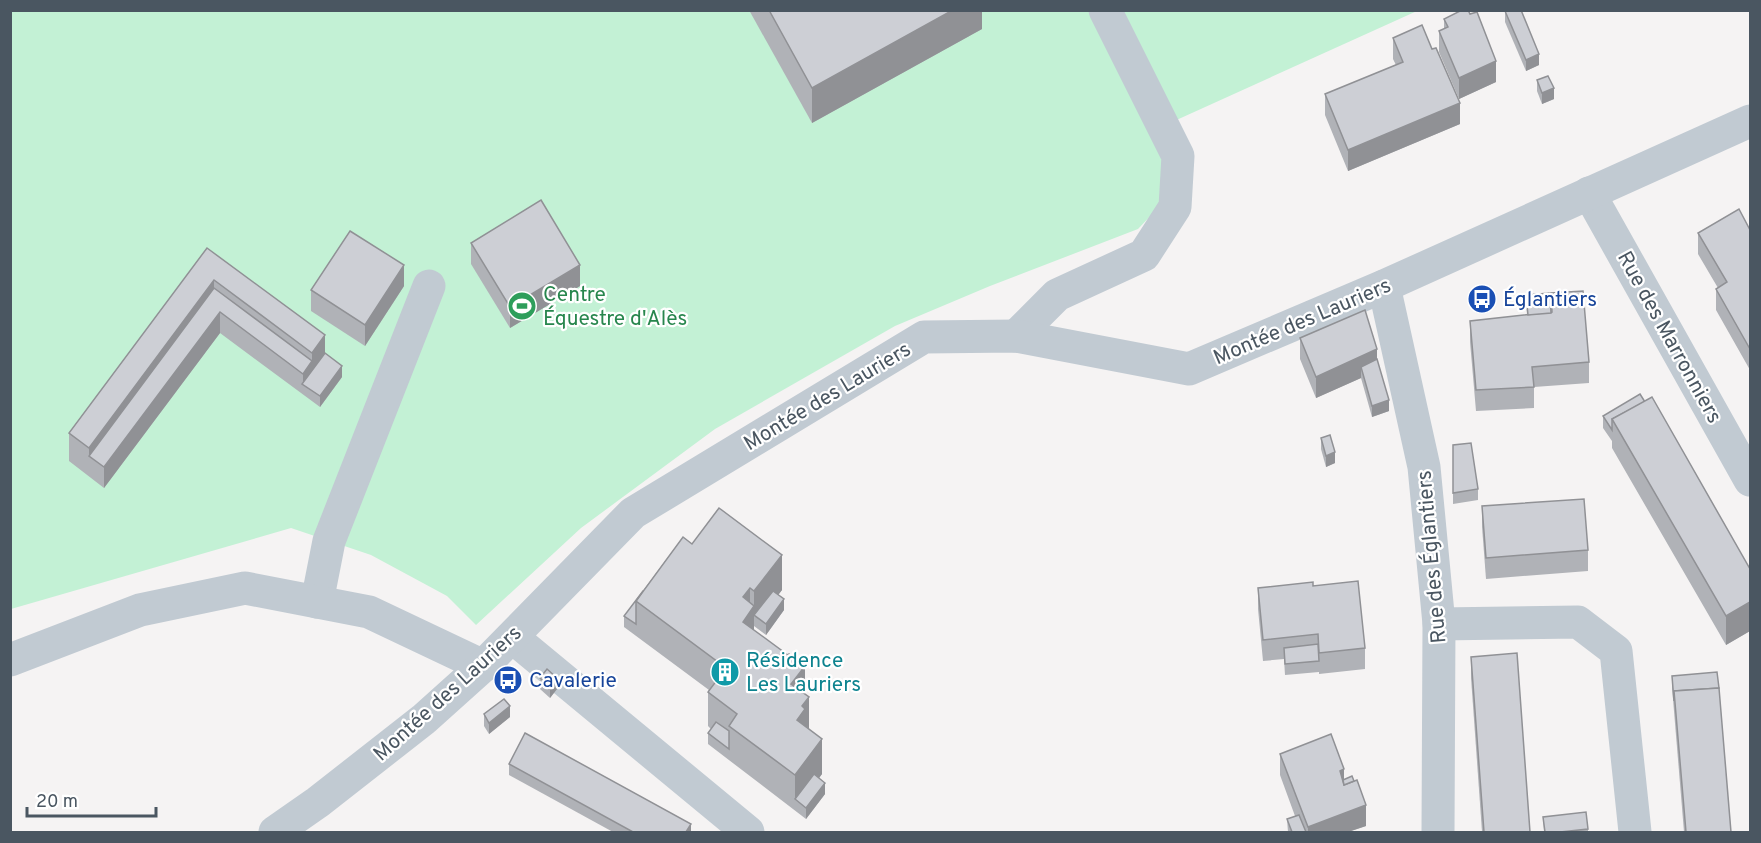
<svg xmlns="http://www.w3.org/2000/svg" width="1761" height="843" font-family="Overpass,sans-serif">
  <style>
    .green { fill: #c3f1d5 }
    .lines { fill: none; stroke-linecap: round; stroke-linejoin: round }
    .minor { stroke: #c1cad2; stroke-width: 33 }
    .wall { fill: #b0b2b7 }
    .shaded-wall { fill: #909195 }
    .building { fill: #cdcfd5; stroke: #909195; stroke-width: 1.5 }
    .labels { text-anchor: middle; stroke-width: 4.5; stroke-linejoin: round; paint-order: stroke }
    .leisure-label { font-size: 21px; fill: #27864d; stroke: #fff; text-anchor: start }
    .transit-label { font-size: 21px; fill: #164399; stroke: #fff; text-anchor: start }
    .street-label { font-size: 21px; fill: #4a5661; stroke: #fff }
    .culture-label { font-size: 21px; fill: #0d838f; stroke: #fff; text-anchor: start }
  </style>
  <rect width="100%" height="100%" fill="#f5f3f3"/>
  <polygon class="green" points="11,11 1417,11 1150,132 1169,173 1157,209 1138,229 990,286 895,326 715,429 581,528 476,625 447,596 371,555 291,528 11,609"/>
  <g class="lines">
    <g class="minor">
      <polyline points="1589,193 1750,480"/>
      <polyline points="1384,286 1424,467 1439,624 1438,832"/>
      <polyline points="1016,336 1057,295 1144,255 1175,207 1178,156 1105,10"/>
      <polyline points="317,602 329,541 429,286"/>
      <polyline points="1439,624 1578,622 1616,651 1635,832"/>
      <polyline points="512,637 748,832"/>
      <polyline points="10,660 140,610 245,588 369,612 483,666"/>
      <polyline points="275,832 318,802 424,719 483,666 633,513 924,337 1016,336 1189,369 1384,286 1750,121"/>
    </g>
  </g>
  <g class="wall">
    <polygon points="749,10 982,10 982,29 812,123"/>
    <polygon points="1505,11 1539,65 1526,71 1505,22"/>
    <polygon points="1444,19 1496,82 1459,99 1439,52 1439,31 1444,29"/>
    <polygon points="1393,38 1460,124 1348,171 1325,115 1325,94 1396,65 1393,59"/>
    <polygon points="1537,80 1554,99 1542,104 1537,91"/>
    <polygon points="1750,230 1750,370 1716,310 1716,289 1718,288 1698,254 1698,233"/>
    <polygon points="471,243 580,286 510,328 471,264"/>
    <polygon points="207,248 325,353 342,377 320,407 220,333 104,488 69,461 69,433"/>
    <polygon points="404,286 365,346 311,311 311,290"/>
    <polygon points="1526,295 1589,362 1589,383 1534,387 1534,408 1476,411 1470,342 1470,321 1527,315"/>
    <polygon points="1300,338 1377,359 1389,411 1372,417 1361,378 1316,398 1300,359"/>
    <polygon points="1640,394 1750,569 1750,631 1726,645 1612,448 1612,441 1603,428 1603,416"/>
    <polygon points="1321,438 1335,463 1326,467 1321,449"/>
    <polygon points="1453,445 1478,489 1478,500 1453,504"/>
    <polygon points="1482,506 1588,550 1588,571 1486,579 1482,527"/>
    <polygon points="683,537 692,544 782,590 778,595 784,610 766,635 754,626 754,630 805,695 809,729 822,774 819,778 825,794 806,819 708,744 708,733 711,729 708,726 708,692 709,690 624,627 624,616"/>
    <polygon points="1313,586 1365,648 1365,669 1319,674 1319,672 1285,675 1284,659 1263,661 1258,609 1258,588"/>
    <polygon points="1471,657 1530,832 1482,832 1471,678"/>
    <polygon points="1672,676 1731,832 1684,832 1672,687"/>
    <polygon points="540,678 557,689 550,698 540,689"/>
    <polygon points="484,714 510,717 489,734 484,726"/>
    <polygon points="1280,754 1344,779 1366,826 1348,832 1288,832 1287,819 1295,816 1280,775"/>
    <polygon points="509,764 691,832 613,832 509,775"/>
    <polygon points="1543,817 1588,829 1588,832 1544,832"/>
  </g>
  <g class="shaded-wall">
    <polygon points="953,10 982,10 982,29 812,123 812,88"/>
    <polygon points="1539,54 1539,65 1526,71 1526,60"/>
    <polygon points="1496,61 1496,82 1459,99 1459,78"/>
    <polygon points="1554,88 1554,99 1542,104 1542,93"/>
    <polygon points="1460,103 1460,124 1348,171 1348,150"/>
    <polygon points="404,265 404,286 365,346 365,325"/>
    <polygon points="580,265 580,286 510,328 510,307"/>
    <polygon points="214,280 214,309 89,456 89,448"/>
    <polygon points="220,312 220,333 104,488 104,467"/>
    <polygon points="325,335 325,364 312,382 312,353"/>
    <polygon points="1377,349 1377,370 1361,367 1361,378 1316,398 1316,377"/>
    <polygon points="312,361 312,382 303,384 303,374"/>
    <polygon points="342,366 342,377 320,407 320,396"/>
    <polygon points="1389,400 1389,411 1372,417 1372,406"/>
    <polygon points="1335,452 1335,463 1326,467 1326,456"/>
    <polygon points="782,555 782,590 760,619 754,615 754,641 743,656 743,597 750,588 750,612 754,606 754,591"/>
    <polygon points="784,599 784,610 766,635 766,624"/>
    <polygon points="1750,602 1750,631 1726,645 1726,616"/>
    <polygon points="805,666 805,700 791,684"/>
    <polygon points="557,678 557,689 550,698 550,686"/>
    <polygon points="809,697 809,732 797,720 802,706"/>
    <polygon points="510,706 510,717 489,734 489,723"/>
    <polygon points="822,739 822,774 800,803 795,799 795,775"/>
    <polygon points="1344,769 1344,790 1340,771"/>
    <polygon points="825,783 825,794 806,819 806,808"/>
    <polygon points="1366,805 1366,826 1348,832 1308,832 1308,827"/>
    <polygon points="691,824 691,832 686,832"/>
  </g>
  <g class="building">
    <polygon points="769,10 953,10 812,88"/>
    <polygon points="1462,10 1468,10 1470,14 1477,12 1496,61 1459,78 1439,31 1448,27 1444,19"/>
    <polygon points="1521,10 1539,54 1526,60 1505,11"/>
    <polygon points="1422,25 1432,49 1436,48 1460,103 1348,150 1325,94 1403,62 1393,38"/>
    <polygon points="1548,76 1554,88 1542,93 1537,80"/>
    <polygon points="541,200 580,265 510,307 471,243"/>
    <polygon points="1739,209 1750,230 1750,349 1716,289 1727,282 1698,233"/>
    <polygon points="350,231 404,265 365,325 311,290"/>
    <polygon points="207,248 325,335 312,353 214,280 89,448 69,433"/>
    <polygon points="214,288 312,361 303,374 220,312 104,467 89,456"/>
    <polygon points="1583,291 1589,362 1532,367 1534,387 1476,390 1470,321 1552,312 1551,293"/>
    <polygon points="1550,293 1551,313 1528,315 1526,295"/>
    <polygon points="1365,310 1377,349 1316,377 1300,338"/>
    <polygon points="325,353 342,366 320,396 302,384"/>
    <polygon points="1377,359 1389,400 1372,406 1361,367"/>
    <polygon points="1640,394 1645,402 1612,419 1612,430 1603,416"/>
    <polygon points="1652,397 1750,569 1750,602 1726,616 1612,419"/>
    <polygon points="1330,435 1335,452 1326,456 1321,438"/>
    <polygon points="1471,443 1478,489 1453,493 1453,445"/>
    <polygon points="1584,499 1588,550 1486,558 1482,506"/>
    <polygon points="719,508 782,555 754,591 750,588 743,597 754,606 743,622 788,655 789,654 805,666 791,684 809,697 802,706 805,709 797,720 822,739 795,775 729,726 737,714 708,692 726,668 636,601 683,537 692,544"/>
    <polygon points="1358,581 1365,648 1319,653 1318,634 1263,640 1258,588 1313,582 1313,586"/>
    <polygon points="643,591 636,601 636,624 624,616"/>
    <polygon points="773,591 784,599 766,624 754,615"/>
    <polygon points="1318,644 1319,661 1285,664 1284,648"/>
    <polygon points="1517,653 1530,832 1484,832 1471,657"/>
    <polygon points="547,669 557,678 550,686 540,678"/>
    <polygon points="1717,672 1719,688 1674,691 1674,701 1672,676"/>
    <polygon points="1719,688 1731,832 1686,832 1674,691"/>
    <polygon points="504,699 510,706 489,723 484,714"/>
    <polygon points="716,722 729,731 729,749 708,733"/>
    <polygon points="525,733 691,824 686,832 633,832 509,764"/>
    <polygon points="1331,734 1344,769 1340,771 1344,785 1357,780 1366,805 1308,827 1280,754"/>
    <polygon points="814,774 825,783 806,808 795,799"/>
    <polygon points="1352,776 1354,781 1344,785 1343,780"/>
    <polygon points="1586,812 1588,829 1560,832 1545,832 1543,817"/>
    <polygon points="1299,815 1306,832 1292,832 1287,819"/>
  </g>
  <defs>
    <g id="bus-disc" transform="scale(1.5)"><circle r="9.5" fill="#1a4fb4" stroke="#fff"/><path d="M-5-6H5V4H4V6H2V4H-2V6H-4V4H-5ZM-3.5-4V0h7V-4ZM-3.5 1.2v1.5H-2V1.2ZM2 1.2v1.5H3.5V1.2Z" fill="#fff"/></g>
    <g id="stadium-disc" transform="scale(1.5)"><circle r="9.5" fill="#2e9e5b" stroke="#fff"/><path d="M0-5a6.5 5 0 1 0 0 10a6.5 5 0 1 0 0-10ZM-3.5-1.8h7v3.6h-7Z" fill="#fff"/></g>
    <g id="building-disc" transform="scale(1.5)"><circle r="9.5" fill="#0f9aa8" stroke="#fff"/><path d="M-4-6H4V6H1V3H-1V6H-4ZM-2.5-4.3h1.7v1.8h-1.7ZM.8-4.3h1.7v1.8H.8ZM-2.5-1h1.7V.8h-1.7ZM.8-1h1.7V.8H.8Z" fill="#fff"/></g>
  </defs>
  <g fill-rule="evenodd">
    <use href="#bus-disc" x="1482" y="299"/>
    <use href="#stadium-disc" x="522" y="306"/>
    <use href="#building-disc" x="725" y="672"/>
    <use href="#bus-disc" x="508" y="680"/>
  </g>
  <g class="labels">
    <g class="leisure-label">
      <text x="543" y="301">Centre<tspan x="543" dy="24">Équestre d'Alès</tspan></text>
    </g>
    <g class="transit-label">
      <text x="1503" y="306">Églantiers</text>
      <text x="529" y="687">Cavalerie</text>
    </g>
    <g class="street-label">
      <text transform="translate(1302 321) rotate(-23)" y="7">Montée des Lauriers</text>
      <text transform="translate(1670 337) rotate(61)" y="7">Rue des Marronniers</text>
      <text transform="translate(827 396) rotate(-31)" y="7">Montée des Lauriers</text>
      <text transform="translate(1431 557) rotate(-95)" y="7">Rue des Églantiers</text>
      <text transform="translate(447 693) rotate(-42)" y="7">Montée des Lauriers</text>
    </g>
    <g class="culture-label">
      <text x="746" y="667">Résidence<tspan x="746" dy="24">Les Lauriers</tspan></text>
    </g>
  </g>
  <rect width="1761" height="843" fill="none" stroke="#4a5661" stroke-width="24"/>
  <path d="M27 807v9h129v-9" fill="none" stroke="#4a5661" stroke-width="3"/>
  <text x="36" y="807" font-size="18" fill="#4a5661" stroke="#ffffff" stroke-width="4.5" paint-order="stroke">20 m</text>
</svg>
